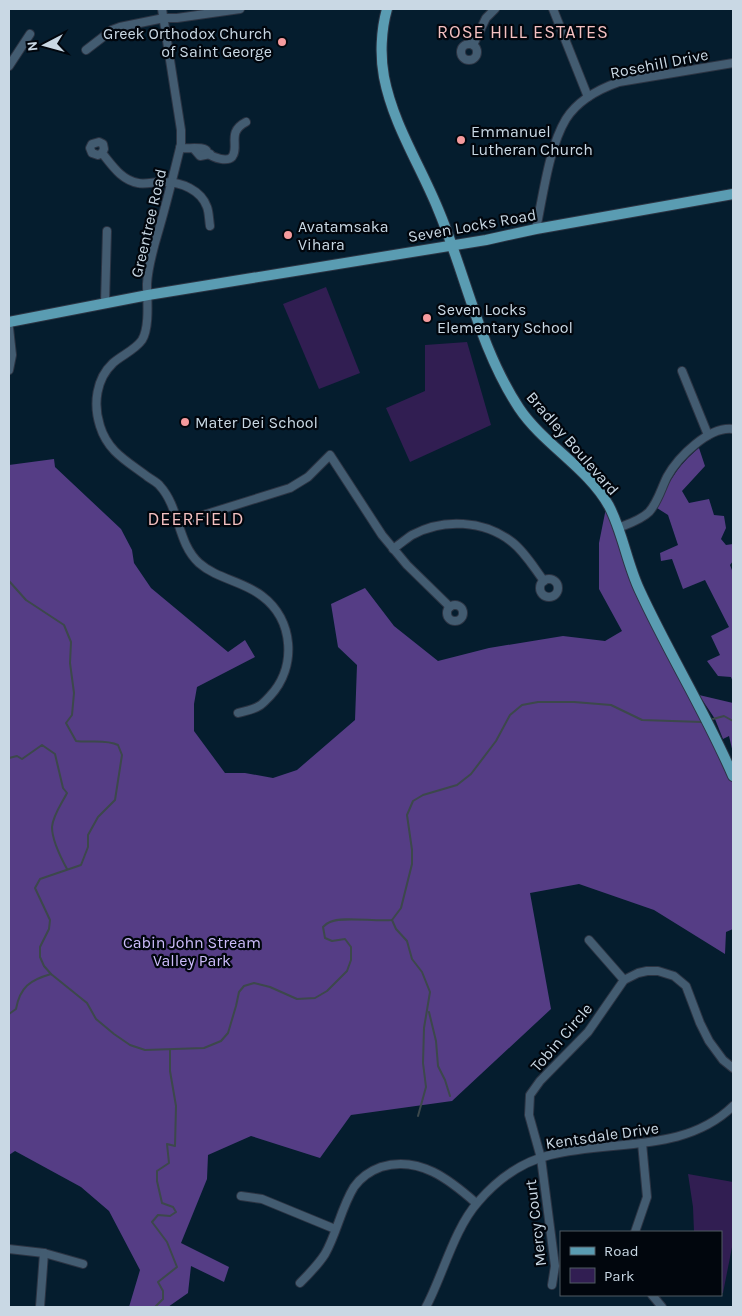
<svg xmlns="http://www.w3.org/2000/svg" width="742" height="1316" font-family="Karla,sans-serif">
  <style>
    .green { fill: #311e52 }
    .forest { fill: #553d85 }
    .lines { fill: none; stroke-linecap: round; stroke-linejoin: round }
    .stream { stroke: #3c484b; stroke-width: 2 }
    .minor-casing { stroke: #2c3443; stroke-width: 10 }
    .major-casing { stroke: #2c3443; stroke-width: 12 }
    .minor { stroke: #435c71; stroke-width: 8 }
    .major { stroke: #5a9cb2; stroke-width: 10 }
    .poi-dot { fill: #f59b9e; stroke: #01060d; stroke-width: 2 }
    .labels { text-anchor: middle; stroke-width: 4.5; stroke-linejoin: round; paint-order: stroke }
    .poi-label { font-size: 16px; fill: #c9d8e4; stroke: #01060d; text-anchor: start }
    .street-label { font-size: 16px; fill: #c9d8e4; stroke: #01060d }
    .park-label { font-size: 16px; fill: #ccbcfa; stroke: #01060d }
    .neighbourhood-label { font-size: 18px; letter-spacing: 1px; fill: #f5c1c2; stroke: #01060d }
  </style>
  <rect width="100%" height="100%" fill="#051d2e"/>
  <g class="green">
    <polygon points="326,287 360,373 319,389 283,304"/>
    <polygon points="467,342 491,425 410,462 386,408 425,391 425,345"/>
    <polygon points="688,1174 733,1182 733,1242 723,1293 721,1293 721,1232 694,1232 693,1207"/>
  </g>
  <g class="forest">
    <path d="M699 448 705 466 682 491 689 503 709 499 714 515 724 516 726 528 721 539 726 545 733 544V561L730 565 733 573V682L731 677 718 676 707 661 720 655 711 636 729 627 705 580 683 589 672 559 661 561 660 553 678 545 668 515 657 508C668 483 677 466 699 448Z"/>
    <polygon points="54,459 55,467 121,529 132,550 134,563 151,588 228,652 245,640 255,657 197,687 194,704 194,731 225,773 245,773 273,778 297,770 355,720 357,665 338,647 331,604 365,588 394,626 438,661 489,648 563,636 605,641 622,631 599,589 599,543 606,508 733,776 733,929 726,932 725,954 654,910 579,884 530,893 551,1009 452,1101 351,1115 320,1158 251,1136 208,1155 207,1179 181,1243 229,1267 224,1282 191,1266 188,1293 168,1307 129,1307 140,1270 109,1211 81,1187 15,1151 9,1155 9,465"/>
    <polygon points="699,695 733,703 733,753 729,736 723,739 715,719"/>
  </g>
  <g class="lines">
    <g class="stream">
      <path d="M9 581 26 600 64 625 71 642 70 663 74 693 72 715 66 723 76 741C89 743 106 739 118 745L122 755 115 800 98 817 88 835V847L81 865 40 879 35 888 50 920 49 929 40 947V957L44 966 51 974 87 1003 96 1019 114 1034 130 1045 145 1050 204 1048 221 1041 228 1033 236 1006 239 992 244 986 254 983 270 987 297 999 315 998 327 991 347 971 351 960V947L345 939 332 941 325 938 323 927C325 925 327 923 330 922 342 916 376 922 392 920L401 908 412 864V850L407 815 413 801 423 795 457 785 471 774 496 741 510 715 522 705 538 702H574L611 705 642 720 702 722"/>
      <polyline points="709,720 724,716 733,721"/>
      <path d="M9 758 17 756 22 759 42 745 55 754 63 788 67 793C62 803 53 815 52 827 52 840 61 858 67 869"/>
      <polyline points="392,920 396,929 407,941 412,959 422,972 430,992 424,1028 423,1063 426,1087 418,1116"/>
      <polyline points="429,1012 436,1041 438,1066 445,1080 450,1096"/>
      <path d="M9 1014 16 1009C20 987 30 980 51 974"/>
      <polyline points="155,1307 163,1299 163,1291 158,1282 177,1267 167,1242 152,1222 158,1215 170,1216 176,1212 173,1207 162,1203 157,1181 157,1171 169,1163 167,1144 175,1146 176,1106 170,1071 170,1050"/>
    </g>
    <g class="minor-casing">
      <g id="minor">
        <path d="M162 9 181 130V144C174 173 167 201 159 229 154 246 148 265 147 284 147 299 150 327 142 340 135 350 122 355 113 363 96 379 93 404 100 426 108 452 127 461 148 477 152 480 157 482 160 486 180 508 177 543 199 563 217 579 243 581 262 596 294 620 297 667 270 696 267 699 263 704 259 706 253 710 244 711 238 713"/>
        <polyline points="553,9 588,97"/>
        <circle cx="469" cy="52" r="8"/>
        <polyline points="473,45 486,18 495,9"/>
        <polyline points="86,50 112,30 120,27 164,18 177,18 240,9"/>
        <polyline points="9,66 30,34"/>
        <path d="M180 148C185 149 199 147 204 149 209 151 205 151 209 154 214 158 227 162 232 157 240 147 226 132 246 122"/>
        <polyline points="194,149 200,156 210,154"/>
        <path d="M102 153 98 155 92 153 90 148 92 144 99 142 103 144 104 149 102 153C112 165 121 180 138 183 146 185 156 181 165 182 181 182 201 190 207 207 209 212 209 220 210 226"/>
        <path d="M536 229C543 196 549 147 566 119 578 100 599 89 619 82L733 63"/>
        <polyline points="105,303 107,231"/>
        <polyline points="9,328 12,355 9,370"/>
        <polyline points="682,371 708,435"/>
        <polyline points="178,523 290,488 308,477 330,455 382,535 407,565 450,607"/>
        <path d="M618 528C628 524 641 520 649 512 658 502 661 489 667 477 678 457 709 426 733 429"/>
        <path d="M393 549C400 544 406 539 412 535 443 518 484 520 512 542 525 552 534 568 544 581"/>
        <circle cx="549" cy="588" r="9"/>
        <circle cx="455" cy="613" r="8"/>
        <polyline points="589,940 624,980"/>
        <polyline points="241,1196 262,1199 335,1229"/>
        <polyline points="635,1232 647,1197 642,1143"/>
        <polyline points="9,1249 44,1253 83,1264"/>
        <path d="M300 1283C309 1274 318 1265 325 1254 337 1233 341 1208 354 1187 361 1177 370 1171 381 1167 419 1155 450 1180 476 1203"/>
        <polyline points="552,1285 555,1266 541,1158 529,1115 530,1095 540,1081 588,1032 624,980 638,973 647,971 658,971 674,976 686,986 700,1023 709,1041 723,1060 733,1068"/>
        <polyline points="652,1295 662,1307"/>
        <polyline points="40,1307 44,1253"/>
        <path d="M426 1307C443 1275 454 1229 478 1202 497 1180 521 1162 550 1155 611 1139 684 1154 733 1106"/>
      </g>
    </g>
    <g class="major-casing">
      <g id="major">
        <path d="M387 9C381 30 380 56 384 77 393 124 420 165 438 209 466 275 479 347 519 408 543 444 588 468 609 506 623 533 627 564 640 591 669 654 706 713 733 776"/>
        <polyline points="9,322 148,295 486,240 536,229 733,194"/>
      </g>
    </g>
    <use href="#minor" class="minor"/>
    <use href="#major" class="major"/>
  </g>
  <g class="poi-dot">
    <circle cx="282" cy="42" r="5"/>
    <circle cx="461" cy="140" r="5"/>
    <circle cx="288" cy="235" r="5"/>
    <circle cx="427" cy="318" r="5"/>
    <circle cx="185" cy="422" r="5"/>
  </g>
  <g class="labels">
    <g class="poi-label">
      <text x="272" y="39" text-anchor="end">Greek Orthodox Church<tspan x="272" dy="18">of Saint George</tspan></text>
      <text x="471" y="137">Emmanuel<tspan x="471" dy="18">Lutheran Church</tspan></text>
      <text x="298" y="232">Avatamsaka<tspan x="298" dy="18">Vihara</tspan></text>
      <text x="437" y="315">Seven Locks<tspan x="437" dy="18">Elementary School</tspan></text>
      <text x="195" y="428">Mater Dei School</text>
    </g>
    <g class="street-label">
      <text transform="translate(659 63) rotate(-11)" y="6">Rosehill Drive</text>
      <text transform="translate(148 223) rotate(-77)" y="6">Greentree Road</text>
      <text transform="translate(472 225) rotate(-10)" y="6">Seven Locks Road</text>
      <text transform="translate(573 443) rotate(49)" y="6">Bradley Boulevard</text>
      <text transform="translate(561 1037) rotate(-49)" y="6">Tobin Circle</text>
      <text transform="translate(602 1135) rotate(-8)" y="6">Kentsdale Drive</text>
      <text transform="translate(535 1223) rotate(-97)" y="6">Mercy Court</text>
    </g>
    <g class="park-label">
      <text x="192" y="948">Cabin John Stream<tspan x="192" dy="18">Valley Park</tspan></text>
    </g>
    <g class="neighbourhood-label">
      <text x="523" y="38">ROSE HILL ESTATES</text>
      <text x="196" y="525">DEERFIELD</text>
    </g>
  </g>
  <rect width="742" height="1316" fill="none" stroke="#c9d8e4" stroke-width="20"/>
  <rect x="560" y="1231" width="162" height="65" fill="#01060d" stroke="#515a63"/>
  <rect x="570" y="1247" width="25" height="8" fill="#5a9cb2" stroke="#515a63"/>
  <text x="604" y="1256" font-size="15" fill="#c9d8e4">Road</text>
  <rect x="570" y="1268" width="25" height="15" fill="#311e52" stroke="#515a63"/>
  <text x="604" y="1281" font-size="15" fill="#c9d8e4">Park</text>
  <g transform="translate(45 45) rotate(264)" stroke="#01060d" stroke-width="4" paint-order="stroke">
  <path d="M0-4L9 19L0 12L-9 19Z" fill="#c9d8e4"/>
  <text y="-8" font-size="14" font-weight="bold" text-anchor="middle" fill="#c9d8e4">N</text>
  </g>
</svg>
